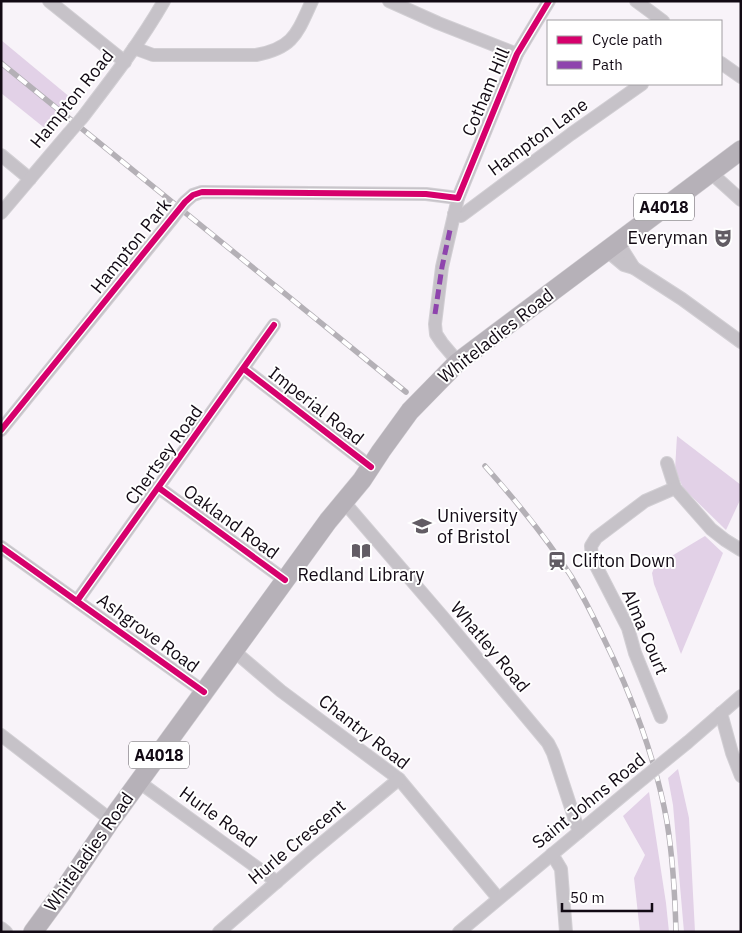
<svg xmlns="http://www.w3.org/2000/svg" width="742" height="933" font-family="'IBM Plex Sans',sans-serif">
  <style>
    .green { fill: #e2d1e7 }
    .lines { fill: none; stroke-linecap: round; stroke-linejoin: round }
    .street-casing { stroke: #d2cfd4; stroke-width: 14 }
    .primary-casing { stroke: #d2cfd4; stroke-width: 20 }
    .street { stroke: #c6c2c8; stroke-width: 12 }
    .primary { stroke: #b6b1b8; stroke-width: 19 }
    .rail-casing { stroke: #b4b0b6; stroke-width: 5.5 }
    .rail { stroke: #fff; stroke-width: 4; stroke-dasharray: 11; stroke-linecap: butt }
    .street-bridge-casing { stroke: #d2cfd4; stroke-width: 14; stroke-linecap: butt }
    .street-bridge { stroke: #c6c2c8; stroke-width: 12 }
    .quiet { stroke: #8e44ad; stroke-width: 5; stroke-dasharray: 10 5; stroke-linecap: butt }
    .cycleway-casing { stroke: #fff; stroke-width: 9 }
    .cycleway { stroke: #d6006c; stroke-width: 6 }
    .labels { text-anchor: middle; stroke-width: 4; stroke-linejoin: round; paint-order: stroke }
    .shield { fill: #fff; stroke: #59545a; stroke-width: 1 }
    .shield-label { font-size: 16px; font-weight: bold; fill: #120a14 }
    .street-label { font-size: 18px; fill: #120a14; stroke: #fff }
    .poi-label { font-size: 18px; fill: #120a14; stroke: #fff; text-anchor: start }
  </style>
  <rect width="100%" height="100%" fill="#f8f3f9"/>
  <g class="green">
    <polygon points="1,40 77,103 52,134 1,93"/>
    <polygon points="677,436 741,485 741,498 726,530 683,488 675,469"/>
    <polygon points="705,536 723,553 681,654 654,584 652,573 655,566"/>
    <polygon points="678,769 689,818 695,932 684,932 673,805 668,778"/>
    <polygon points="649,792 666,903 669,932 640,932 634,878 645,855 623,816"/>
  </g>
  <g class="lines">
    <g class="street-casing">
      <g id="street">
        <polyline points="49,1 125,62"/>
        <polyline points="389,1 438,23 517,54"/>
        <polyline points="636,1 663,21"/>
        <path d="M134 48 153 55H256C294 48 297 33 312 1"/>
        <polyline points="721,63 741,77"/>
        <path d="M82 118C111 80 140 43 164 1"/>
        <polyline points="1,155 30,179"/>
        <polyline points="710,172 741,200"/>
        <polyline points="185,202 193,195 202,192 426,194 458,198"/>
        <polyline points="1,213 68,134"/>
        <polyline points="454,214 461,216 571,134 642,84"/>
        <polyline points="617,241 634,268"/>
        <polyline points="606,250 624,265 634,268 682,299 741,342"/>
        <polyline points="458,362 442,343 436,334 435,324 442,267 458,198 517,54 549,1"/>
        <polyline points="244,369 371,467"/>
        <polyline points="1,430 172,219"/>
        <polyline points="667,463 675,488 711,529 725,540 741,550"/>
        <polyline points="159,488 285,580"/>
        <polyline points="344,502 442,616 548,743 553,753 579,832"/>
        <polyline points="1,547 204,692"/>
        <polyline points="77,601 274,325"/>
        <polyline points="234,651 281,691 399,779 498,898"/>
        <polyline points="721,713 732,753 741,776"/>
        <polyline points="661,717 635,653 628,628 592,558 591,546 596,538 645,501 675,488"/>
        <polyline points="1,735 111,820"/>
        <polyline points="688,742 741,696"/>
        <polyline points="139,782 277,882"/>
        <polyline points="552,854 561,869 566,932"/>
        <polyline points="1,928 6,932"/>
        <polyline points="219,932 310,853 399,779"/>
        <polyline points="459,932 634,786"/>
      </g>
    </g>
    <g class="primary-casing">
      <polyline id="primary" points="33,932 63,891 111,820 204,692 328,521 362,480 381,451 410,411 458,362 741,150"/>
    </g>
    <use href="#street" class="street"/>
    <use href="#primary" class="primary"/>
    <g class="rail-casing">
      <g id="rail">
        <polyline points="1,63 406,392"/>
        <path d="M485 466C516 501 546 537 571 576 583 596 593 616 603 637 631 693 656 760 667 822 673 859 675 895 676 932"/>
      </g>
    </g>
    <use href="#rail" class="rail"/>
    <g class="street-bridge-casing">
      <g id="street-bridge">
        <polyline points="68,134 82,118"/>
        <polyline points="172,219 185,202"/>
        <polyline points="634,786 688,742"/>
      </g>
    </g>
    <use href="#street-bridge" class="street-bridge"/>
    <polyline class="quiet" points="435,314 442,267 450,230"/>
    <g class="cycleway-casing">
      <g id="cycleway">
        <polyline points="244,369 371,467"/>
        <polyline points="1,430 185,202 193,195 202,192 426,194 458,198 517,54 549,1"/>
        <polyline points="159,488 285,580"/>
        <polyline points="1,547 204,692"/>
        <polyline points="77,601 274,325"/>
      </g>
    </g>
    <use href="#cycleway" class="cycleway"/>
  </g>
  <defs>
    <g id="theatre-bare" transform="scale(1.5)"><path d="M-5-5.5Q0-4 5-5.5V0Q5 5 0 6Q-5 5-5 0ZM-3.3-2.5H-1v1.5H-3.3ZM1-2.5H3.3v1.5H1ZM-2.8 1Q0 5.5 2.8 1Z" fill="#625c64" stroke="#fff" stroke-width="2.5" paint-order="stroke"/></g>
    <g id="university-bare" transform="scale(1.5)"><path d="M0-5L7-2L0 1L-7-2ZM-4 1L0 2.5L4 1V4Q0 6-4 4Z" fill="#625c64" stroke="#fff" stroke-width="2.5" paint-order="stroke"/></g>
    <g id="library-bare" transform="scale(1.5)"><path d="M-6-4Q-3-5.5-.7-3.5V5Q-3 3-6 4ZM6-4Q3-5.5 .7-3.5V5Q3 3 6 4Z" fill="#625c64" stroke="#fff" stroke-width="2.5" paint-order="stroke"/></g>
    <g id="station-bare" transform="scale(1.5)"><path d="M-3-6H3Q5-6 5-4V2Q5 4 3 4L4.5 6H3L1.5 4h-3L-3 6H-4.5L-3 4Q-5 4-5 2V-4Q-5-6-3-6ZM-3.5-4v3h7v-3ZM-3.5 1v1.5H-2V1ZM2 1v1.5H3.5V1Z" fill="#625c64" stroke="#fff" stroke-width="2.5" paint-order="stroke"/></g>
  </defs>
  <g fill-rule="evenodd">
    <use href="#theatre-bare" x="723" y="238"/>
    <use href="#university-bare" x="422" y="526"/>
    <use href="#library-bare" x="361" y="551"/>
    <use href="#station-bare" x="557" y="561"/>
  </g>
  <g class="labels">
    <g class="shield">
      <rect x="634" y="193.5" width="60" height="27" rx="4"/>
      <rect x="129" y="741.5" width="60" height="27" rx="4"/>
    </g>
    <g class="shield-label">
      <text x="664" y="213">A4018</text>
      <text x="159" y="761">A4018</text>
    </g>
    <g class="street-label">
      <text transform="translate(486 92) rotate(-67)" y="6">Cotham Hill</text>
      <text transform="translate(72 99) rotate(-51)" y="6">Hampton Road</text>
      <text transform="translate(538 137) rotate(-36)" y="6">Hampton Lane</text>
      <text transform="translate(131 246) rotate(-51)" y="6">Hampton Park</text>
      <text transform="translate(496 336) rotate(-38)" y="6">Whiteladies Road</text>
      <text transform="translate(316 406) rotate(38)" y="6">Imperial Road</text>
      <text transform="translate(164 455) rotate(-54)" y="6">Chertsey Road</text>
      <text transform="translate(231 522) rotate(36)" y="6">Oakland Road</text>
      <text transform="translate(645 632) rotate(67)" y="6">Alma Court</text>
      <text transform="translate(148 633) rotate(36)" y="6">Ashgrove Road</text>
      <text transform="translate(490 647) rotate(50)" y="6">Whatley Road</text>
      <text transform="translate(364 732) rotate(38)" y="6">Chantry Road</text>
      <text transform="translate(589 801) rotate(-39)" y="6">Saint Johns Road</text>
      <text transform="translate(218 817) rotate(36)" y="6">Hurle Road</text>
      <text transform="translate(297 842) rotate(-40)" y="6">Hurle Crescent</text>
      <text transform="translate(89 852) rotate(-55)" y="6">Whiteladies Road</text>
    </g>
    <g class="poi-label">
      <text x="708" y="244" text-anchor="end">Everyman</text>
      <text x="437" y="522">University<tspan x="437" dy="21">of Bristol</tspan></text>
      <text x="572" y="567">Clifton Down</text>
      <text x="361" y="581" text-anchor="middle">Redland Library</text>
    </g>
  </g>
  <rect width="742" height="933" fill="none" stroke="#120a14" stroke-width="5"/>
  <rect x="547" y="20" width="175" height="65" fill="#ffffff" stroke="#a09da1"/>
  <rect x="557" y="36" width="25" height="8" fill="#d6006c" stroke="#a09da1"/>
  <text x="592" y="45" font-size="15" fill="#120a14">Cycle path</text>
  <rect x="557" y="61" width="25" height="8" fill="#8e44ad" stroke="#a09da1"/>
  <text x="592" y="70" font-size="15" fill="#120a14">Path</text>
  <path d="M562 903v8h90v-8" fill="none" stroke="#120a14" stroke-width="2.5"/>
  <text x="570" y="903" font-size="15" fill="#120a14" stroke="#ffffff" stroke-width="4" paint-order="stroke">50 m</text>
</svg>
